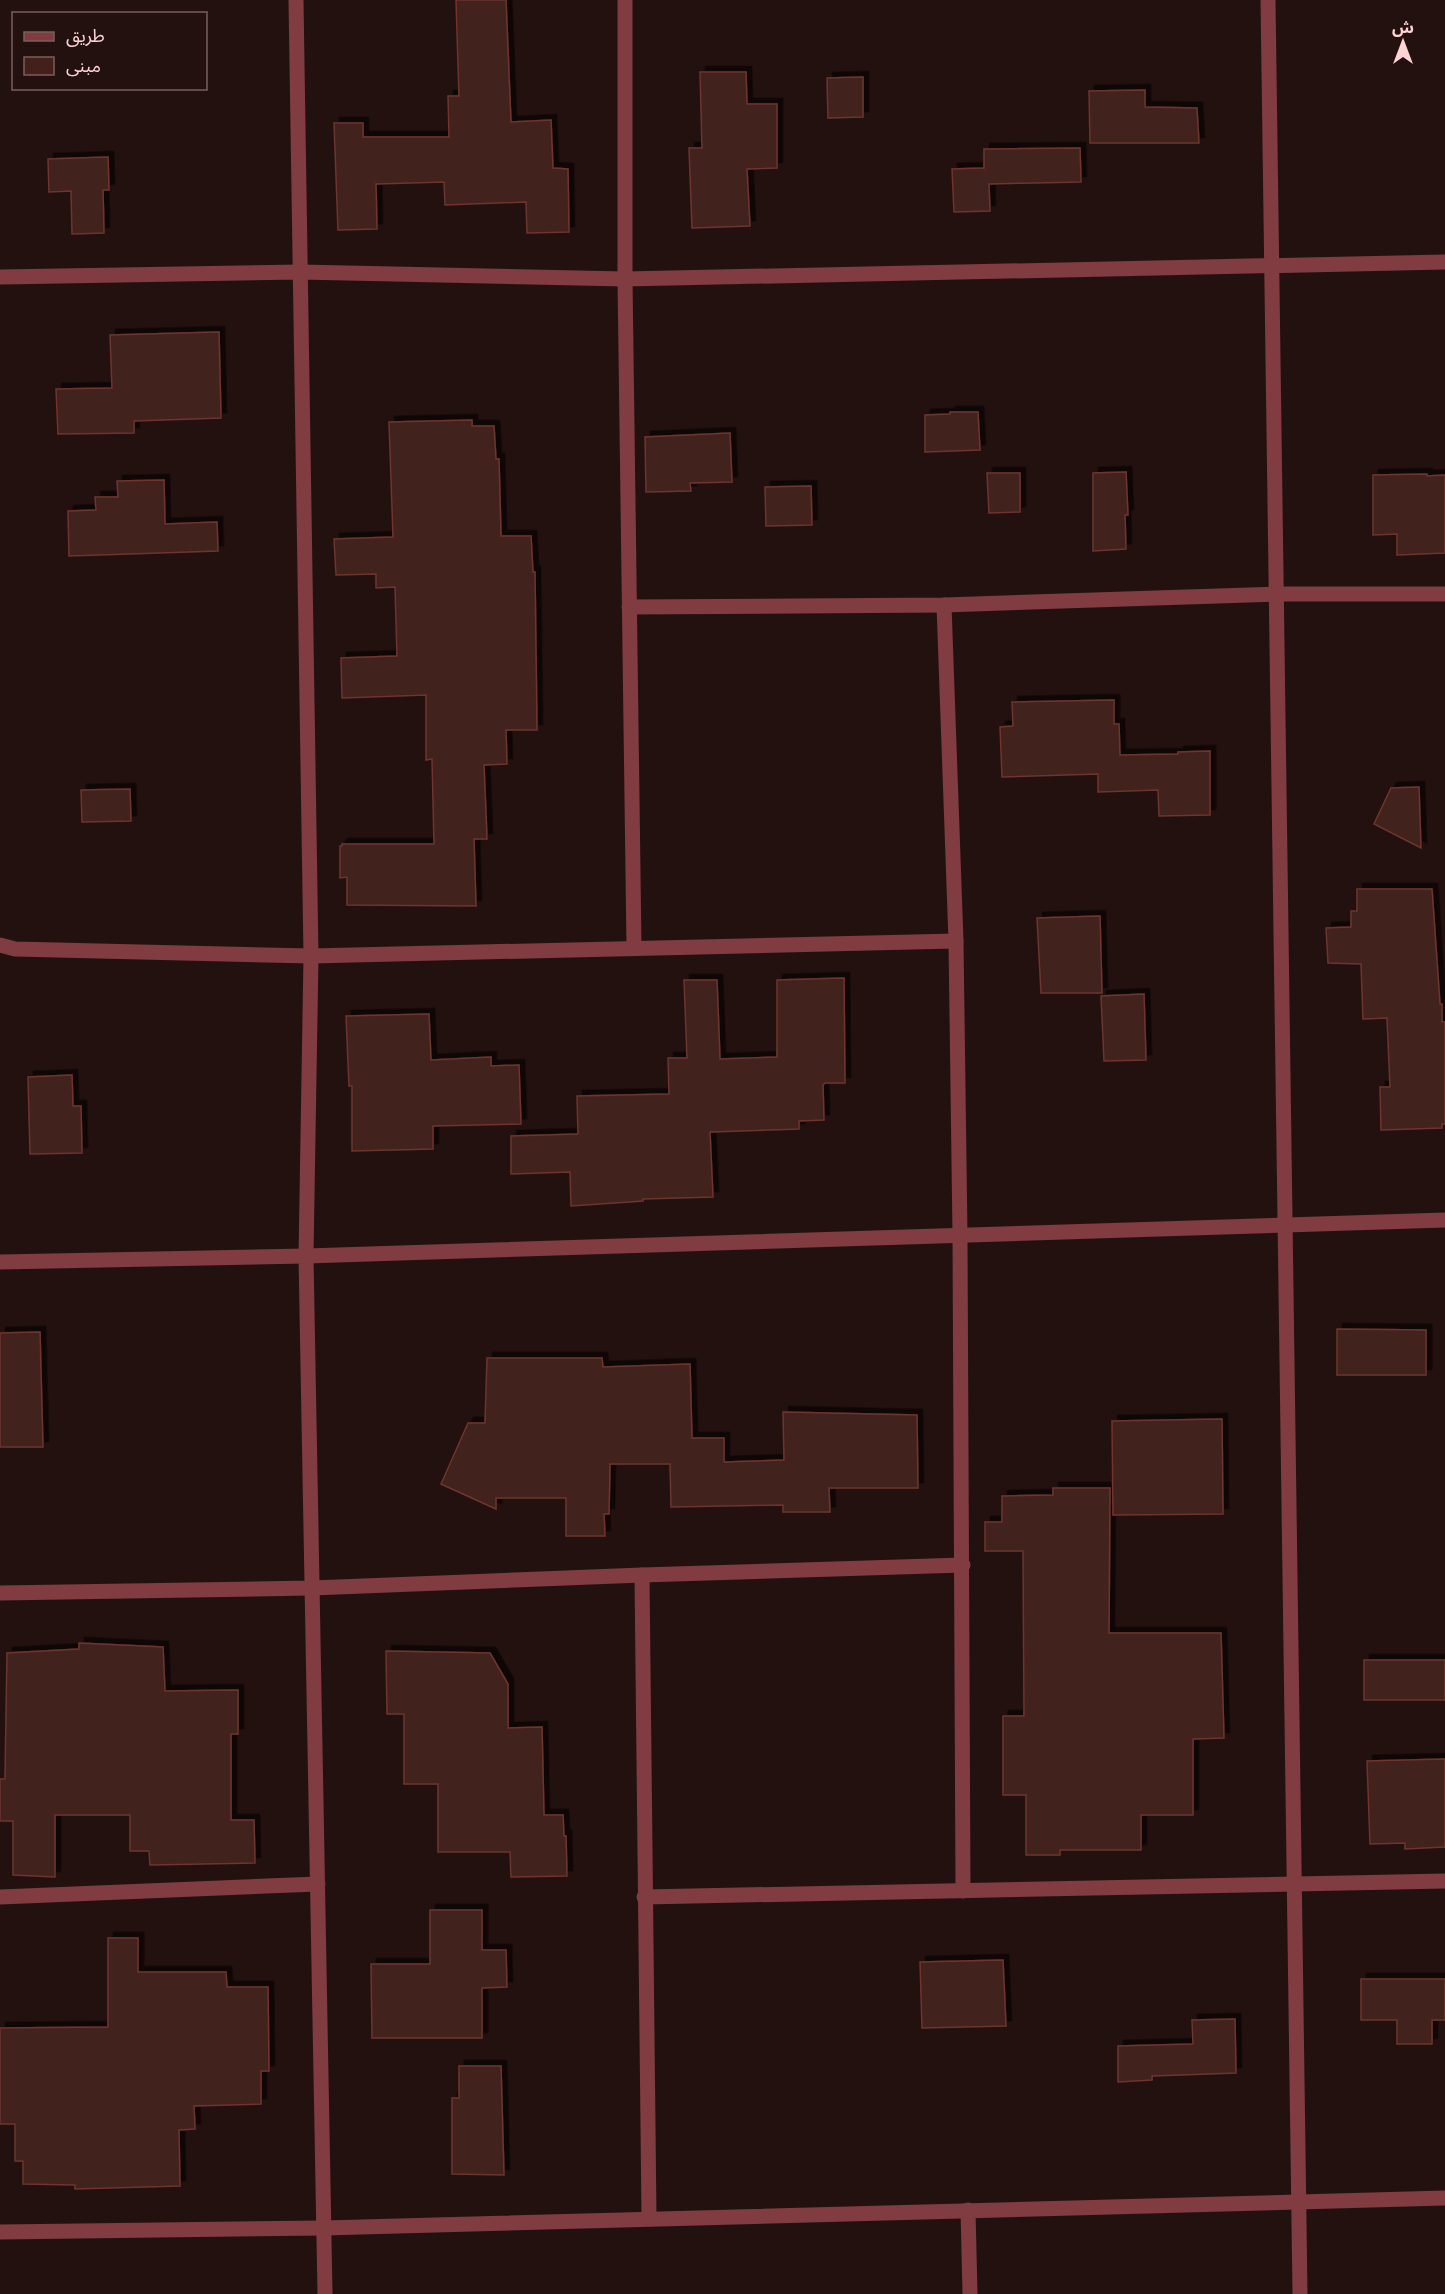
<svg xmlns="http://www.w3.org/2000/svg" width="1445" height="2294" font-family="Montserrat,'Noto Sans Arabic',sans-serif">
  <style>
    .building { fill: #43201c; stroke: #6e352f; stroke-width: 1.5; filter: url(#shadow) }
    .lines { fill: none; stroke-linecap: round; stroke-linejoin: round }
    .minor { stroke: #803c41; stroke-width: 15 }
  </style>
  <defs>
    <filter id="shadow"><feDropShadow dx="5.5" dy="-5.5" stdDeviation="0" flood-color="#0009"/></filter>
  </defs>
  <rect width="100%" height="100%" fill="#23110f"/>
  <g class="building">
    <polygon points="456,0 506,0 511,122 551,120 553,168 568,169 569,232 527,233 526,202 445,205 444,182 376,184 377,229 338,230 334,123 363,123 363,137 449,137 448,96 459,96"/>
    <polygon points="700,72 746,72 747,104 777,104 777,168 747,169 750,226 692,228 689,148 702,148"/>
    <polygon points="863,77 863,117 828,118 827,78"/>
    <polygon points="1145,90 1145,107 1197,108 1199,143 1090,143 1089,91"/>
    <polygon points="1080,148 1081,182 989,184 990,211 954,212 952,169 984,168 984,149"/>
    <polygon points="108,157 109,190 103,190 104,233 72,234 71,191 49,192 48,159"/>
    <polygon points="219,332 221,418 134,421 134,433 58,434 56,389 112,388 110,335"/>
    <polygon points="950,412 978,412 980,450 925,452 925,415 950,414"/>
    <polygon points="472,420 472,426 494,426 496,459 499,459 501,536 531,536 533,572 535,572 537,730 506,730 507,764 484,765 487,839 474,839 476,906 347,905 347,877 340,878 340,846 342,846 342,844 434,844 432,759 426,760 426,695 342,698 341,658 397,656 395,587 376,588 376,574 336,575 334,539 393,537 389,422"/>
    <polygon points="730,433 732,482 690,483 691,491 646,492 645,437"/>
    <polygon points="1126,472 1128,515 1125,515 1126,549 1093,551 1093,473"/>
    <polygon points="987,473 1020,473 1020,512 989,513"/>
    <polygon points="1427,474 1427,476 1445,475 1445,553 1397,555 1397,534 1373,535 1373,475"/>
    <polygon points="164,480 165,524 217,522 218,551 69,556 68,511 96,510 95,497 118,497 117,481"/>
    <polygon points="811,486 812,525 766,526 765,487"/>
    <polygon points="1114,700 1114,724 1119,724 1120,755 1178,754 1178,752 1210,751 1210,815 1159,816 1158,790 1098,792 1098,774 1002,777 1000,727 1013,726 1012,702"/>
    <polygon points="1419,787 1421,848 1374,824 1391,788"/>
    <polygon points="130,789 131,821 82,822 81,790"/>
    <polygon points="1357,889 1432,889 1440,1004 1442,1004 1442,1022 1445,1022 1445,1124 1442,1124 1442,1128 1381,1130 1380,1087 1390,1087 1387,1018 1363,1019 1361,964 1328,963 1326,928 1351,927 1351,911 1357,911"/>
    <polygon points="1100,916 1102,993 1041,993 1037,918"/>
    <polygon points="844,978 845,1083 825,1083 823,1085 824,1120 799,1121 799,1129 710,1132 713,1197 643,1199 643,1201 571,1206 570,1172 511,1174 511,1136 578,1134 577,1096 669,1094 668,1058 687,1058 684,980 717,980 720,1059 777,1057 777,980"/>
    <polygon points="1144,994 1146,1060 1104,1061 1101,996"/>
    <polygon points="429,1014 431,1060 491,1057 491,1066 519,1065 521,1124 433,1126 433,1149 352,1151 352,1086 349,1086 346,1016"/>
    <polygon points="72,1075 73,1106 81,1106 82,1153 30,1154 28,1077"/>
    <polygon points="1337,1329 1426,1330 1426,1375 1337,1375"/>
    <polygon points="40,1332 43,1447 0,1447 0,1333"/>
    <polygon points="487,1358 602,1358 603,1367 690,1364 692,1438 724,1438 724,1462 784,1460 783,1412 917,1415 918,1488 829,1488 830,1512 783,1512 783,1505 671,1507 670,1464 610,1464 609,1514 604,1514 605,1536 566,1536 566,1498 496,1498 496,1509 441,1484 468,1423 485,1423"/>
    <polygon points="1222,1419 1223,1514 1113,1515 1112,1421"/>
    <polygon points="1053,1488 1110,1488 1109,1633 1221,1633 1224,1738 1193,1739 1193,1815 1141,1815 1141,1850 1060,1850 1060,1855 1026,1855 1026,1795 1003,1795 1003,1716 1024,1716 1023,1551 985,1551 985,1522 1002,1522 1002,1496 1053,1495"/>
    <polygon points="79,1643 163,1647 165,1691 238,1690 238,1734 231,1734 231,1820 254,1820 255,1863 150,1865 149,1851 130,1851 130,1815 55,1815 55,1877 13,1875 13,1821 0,1821 0,1779 5,1779 7,1653 79,1649"/>
    <polygon points="386,1651 490,1653 508,1684 508,1728 542,1727 544,1815 563,1815 564,1836 566,1836 567,1876 511,1877 510,1852 438,1852 438,1784 404,1784 404,1714 387,1714"/>
    <rect x="1364" y="1660" width="81" height="40"/>
    <polygon points="1445,1759 1445,1847 1405,1849 1405,1843 1370,1844 1367,1761"/>
    <polygon points="430,1910 482,1910 482,1950 506,1950 507,1987 482,1988 482,2038 372,2038 371,1964 430,1964"/>
    <polygon points="108,1938 138,1938 138,1972 226,1972 227,1987 268,1987 269,2071 261,2071 261,2104 194,2106 195,2129 179,2130 180,2186 75,2189 75,2185 23,2184 23,2161 15,2161 15,2124 0,2124 0,2028 108,2027"/>
    <polygon points="1003,1960 1006,2026 922,2028 920,1962"/>
    <polygon points="1361,1979 1445,1979 1445,2020 1432,2020 1432,2044 1397,2044 1397,2020 1361,2020"/>
    <polygon points="1235,2019 1236,2073 1152,2076 1152,2080 1118,2082 1118,2046 1193,2044 1192,2020"/>
    <polygon points="459,2066 501,2066 504,2175 452,2174 452,2098 459,2098"/>
  </g>
  <g class="lines">
    <g class="minor">
      <polyline points="296,0 311,956 306,1256 325,2294"/>
      <polyline points="625,0 625,279 634,947"/>
      <polyline points="1268,0 1300,2294"/>
      <polyline points="0,277 300,272 625,279 1445,262"/>
      <polyline points="944,605 956,941 960,1235 963,1891"/>
      <polyline points="629,607 944,605 1276,594 1445,594"/>
      <polyline points="0,945 15,949 311,956 956,941"/>
      <polyline points="0,1262 306,1256 1445,1220"/>
      <polyline points="642,1575 649,2219"/>
      <polyline points="0,1593 312,1588 642,1575 963,1565"/>
      <polyline points="0,1897 318,1884"/>
      <polyline points="644,1897 1445,1881"/>
      <polyline points="968,2210 970,2294"/>
      <polyline points="0,2232 324,2228 1445,2198"/>
    </g>
  </g>
  <rect x="12" y="12" width="195" height="78" fill="#23110f" stroke="#7a5f5d" stroke-width="1.5"/>
  <rect x="24" y="32" width="30" height="9" fill="#803c41" stroke="#7a5f5d" stroke-width="1.5"/>
  <text x="66" y="42" font-size="18" fill="#fdd4d3">طريق</text>
  <rect x="24" y="57" width="30" height="18" fill="#43201c" stroke="#7a5f5d" stroke-width="1.5"/>
  <text x="66" y="72" font-size="18" fill="#fdd4d3">مبنى</text>
  <g transform="translate(1403 42)" stroke="#23110f" stroke-width="4.5" paint-order="stroke">
  <path d="M0-4.5L10 22L0 15L-10 22Z" fill="#fdd4d3"/>
  <text y="-9" font-size="16" font-weight="bold" text-anchor="middle" fill="#fdd4d3">ش</text>
  </g>
</svg>
